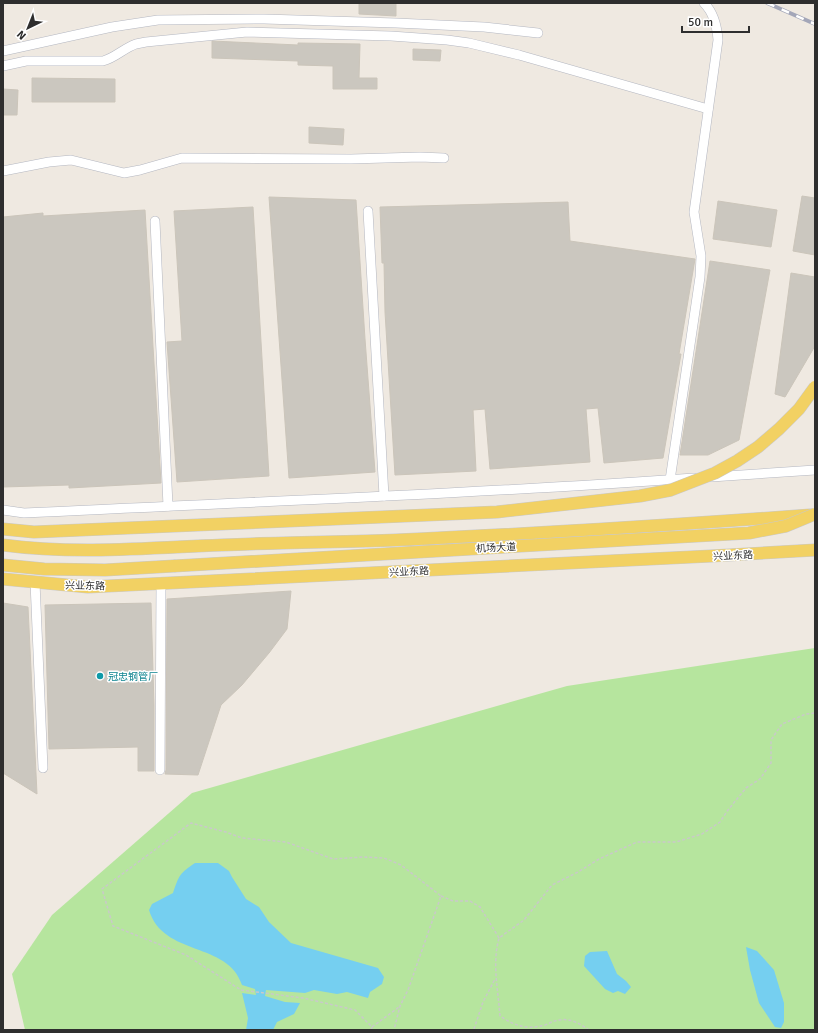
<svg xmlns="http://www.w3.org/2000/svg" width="818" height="1033" font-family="Signika,'Noto Sans SC',sans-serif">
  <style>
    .green { fill: #b6e59e }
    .water { fill: #75cff0 }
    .building { fill: #cbc7bf; stroke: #cbc5ba }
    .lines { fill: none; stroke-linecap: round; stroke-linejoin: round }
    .minor-casing { stroke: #b4b7c1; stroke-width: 10 }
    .major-casing { stroke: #c9c9c9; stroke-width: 13 }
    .path { stroke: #c9c9c9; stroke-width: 1.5; stroke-dasharray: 3 2; stroke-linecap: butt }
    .minor { stroke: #fff; stroke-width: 9 }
    .major { stroke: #f2d163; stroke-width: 12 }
    .rail-casing { stroke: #a3a6b8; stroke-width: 4 }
    .rail { stroke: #fff; stroke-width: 2.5; stroke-dasharray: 8; stroke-linecap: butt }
    .major-bridge-casing { stroke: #c9c9c9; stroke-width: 13; stroke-linecap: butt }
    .major-bridge { stroke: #f2d163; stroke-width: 12 }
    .culture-dot { fill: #0f9aa8; stroke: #fff; stroke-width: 1.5 }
    .labels { text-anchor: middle; stroke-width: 3; stroke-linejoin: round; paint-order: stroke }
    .street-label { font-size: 10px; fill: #2e2e2e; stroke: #fff }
    .culture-label { font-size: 10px; fill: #0d838f; stroke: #fff; text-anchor: start }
  </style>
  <rect width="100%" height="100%" fill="#efe9e1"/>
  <polygon class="green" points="815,648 815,1030 25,1030 12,974 52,915 192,793 567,686"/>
  <g class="water">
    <path d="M195 863H218L229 871 232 877 246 899 259 907 269 922 291 943 378 968 384 977 382 984 370 992 368 998 347 992 337 994 314 990 305 993 266 990 265 996 285 1002 300 1003 294 1014 277 1022 273 1030H246L248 1018 242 993 256 995 255 989 242 985C228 941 163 957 149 910L152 904 173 893C179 875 180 873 195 863Z"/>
    <polygon points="746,947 757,951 774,970 784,1003 784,1022 781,1028 775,1027 759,1003 750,970"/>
    <polygon points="607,951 617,974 626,981 631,987 625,994 618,991 613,993 605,989 584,966 585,956 590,952"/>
  </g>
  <g class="building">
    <polygon points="359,3 396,3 396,16 359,14"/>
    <polygon points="212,41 298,45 298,43 360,44 359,78 377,78 377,89 333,89 333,66 298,65 298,61 212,58"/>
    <polygon points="413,49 441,50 440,61 413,60"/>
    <polygon points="32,78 115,79 115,102 32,102"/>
    <polygon points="3,89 18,90 17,115 3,115"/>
    <polygon points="309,127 344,129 343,145 309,143"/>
    <polygon points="802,196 815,198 815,255 793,251"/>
    <polygon points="269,197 356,200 365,339 375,472 289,478"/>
    <polygon points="718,201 777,210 771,247 713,239"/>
    <polygon points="568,202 570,241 695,259 679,354 681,354 663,458 604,463 598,408 586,409 590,462 490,469 485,409 473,410 476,471 395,475 385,312 384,263 382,263 380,207"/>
    <polygon points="253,207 269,476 177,482 167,342 182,341 174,211"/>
    <polygon points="145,210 161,483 69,488 69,485 3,487 3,217 43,213 43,216"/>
    <polygon points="710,261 770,270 739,440 708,455 680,455"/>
    <polygon points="791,273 815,277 815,346 785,397 775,394"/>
    <polygon points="291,591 287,629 269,653 242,685 221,705 198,775 165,774 166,770 167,599"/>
    <polygon points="3,603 28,607 37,794 3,773"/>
    <polygon points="151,603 154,706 154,771 138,771 138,747 49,749 45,605"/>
  </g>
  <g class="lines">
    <g class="minor-casing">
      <g id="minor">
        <polyline points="3,51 112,27 158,20 264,19 396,23 484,27 538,33"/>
        <path d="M3 66 26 61H103C115 58 124 48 136 44L146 42 247 32 391 36 447 40 469 43 519 55 708 109"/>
        <polyline points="3,171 49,162 71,160 124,173 140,170 182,158 351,159 420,157 444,158"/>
        <polyline points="368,211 384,496"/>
        <polyline points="155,221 168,506"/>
        <polyline points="711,477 815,470"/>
        <path d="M670 480 700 277 701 256 694 212 718 40C717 26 714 13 704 3"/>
        <path d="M3 510 24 513C247 502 471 494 694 478"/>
        <polyline points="35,582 43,768"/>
        <polyline points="160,770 161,583"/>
      </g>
    </g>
    <g class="major-casing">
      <g id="major">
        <path d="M3 545C85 556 168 546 250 544 299 542 348 542 396 540 534 534 672 525 810 515"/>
        <polyline points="3,565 44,569 105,570 174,566"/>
        <polyline points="3,579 88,587 711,556 815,550"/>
      </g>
    </g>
    <g class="path">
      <polyline points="441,896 453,901 470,901 480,907 499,938"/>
      <polyline points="372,1027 399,1007"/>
      <polyline points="474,1029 483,1002 495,979"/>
      <polyline points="371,1030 372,1027 355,1010 303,998 241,990 186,955 113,926 102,889 191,823 226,832 242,838 286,842 333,859 363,857 384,858 401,865 441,896 408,990 400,1006 394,1030"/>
      <path d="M589 1030C581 1024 570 1018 560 1020 555 1020 550 1023 545 1025 527 1030 515 1026 500 1016 498 989 492 964 499 938L524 920 552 885 578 872 599 859 637 842H676L702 834 720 822 728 810 746 788 760 779 771 763V740L782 724 806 714 815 713"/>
    </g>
    <use href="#minor" class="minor"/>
    <use href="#major" class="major"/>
    <g class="rail-casing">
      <polyline id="rail" points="767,3 815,24"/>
    </g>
    <use href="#rail" class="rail"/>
    <g class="major-bridge-casing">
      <g id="major-bridge">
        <polyline points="3,529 34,532 497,512 640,496 671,490 715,473 737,461 758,447 779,429 799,409 815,387"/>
        <polyline points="174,566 749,533 786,526 815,514"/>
      </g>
    </g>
    <use href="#major-bridge" class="major-bridge"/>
  </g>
  <circle class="culture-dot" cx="100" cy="676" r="4"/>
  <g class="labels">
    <g class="street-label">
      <text transform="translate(496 547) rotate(-3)" y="4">机场大道</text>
      <text transform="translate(733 555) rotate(-3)" y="4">兴业东路</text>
      <text transform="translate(409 571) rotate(-3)" y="4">兴业东路</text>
      <text transform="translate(85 585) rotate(1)" y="4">兴业东路</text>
    </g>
    <g class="culture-label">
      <text x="108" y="680">冠忠钢管厂</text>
    </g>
  </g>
  <rect width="818" height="1033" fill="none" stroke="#2e2e2e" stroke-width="8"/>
  <g transform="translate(28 28) rotate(223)" stroke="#ffffff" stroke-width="3" paint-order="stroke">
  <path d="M0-3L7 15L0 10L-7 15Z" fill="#2e2e2e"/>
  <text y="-6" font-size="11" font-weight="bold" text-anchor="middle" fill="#2e2e2e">N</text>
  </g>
  <path d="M682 26v6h67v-6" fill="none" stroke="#2e2e2e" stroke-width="2"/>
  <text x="688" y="26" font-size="12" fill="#2e2e2e" stroke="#ffffff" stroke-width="3" paint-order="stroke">50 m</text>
</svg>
